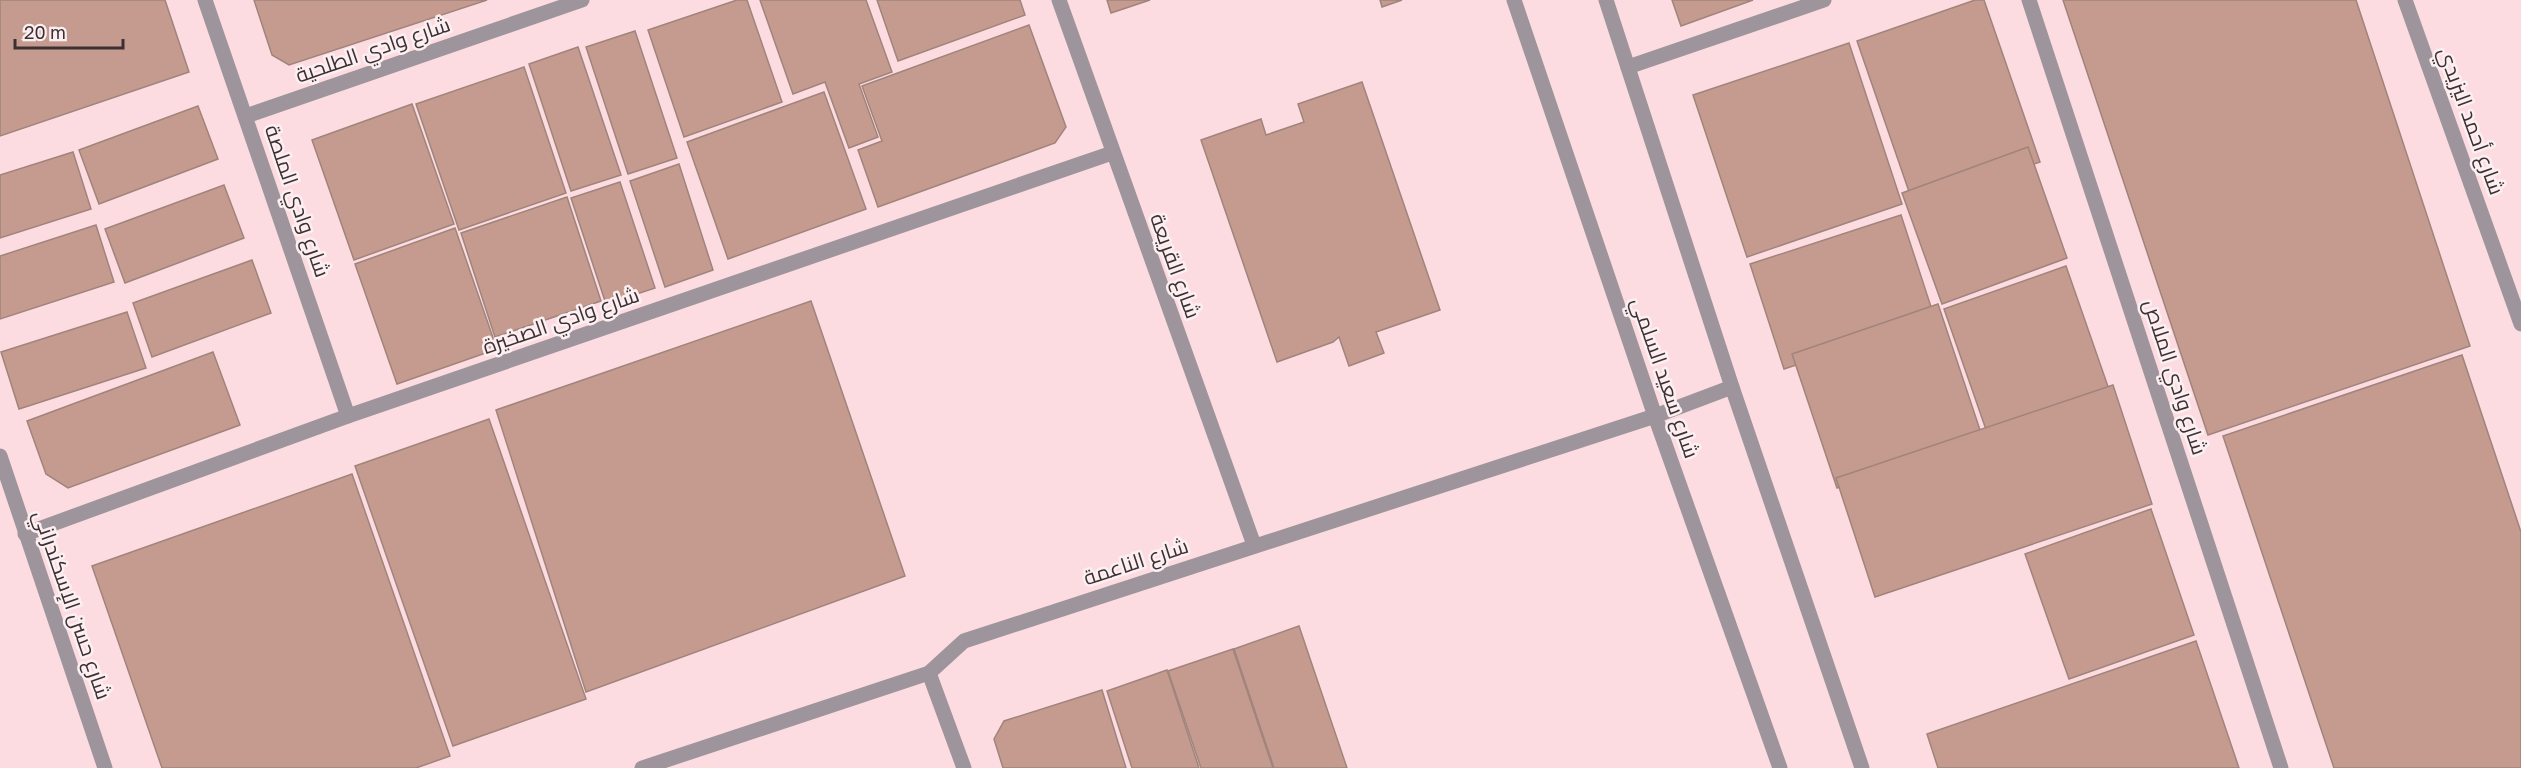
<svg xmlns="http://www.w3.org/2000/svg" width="2521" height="768" font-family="'Golos Text',Cairo,sans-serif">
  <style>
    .building { fill: #c59b8f; stroke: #a0847c; stroke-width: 1.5 }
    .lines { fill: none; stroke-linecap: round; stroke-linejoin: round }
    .minor { stroke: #9e949c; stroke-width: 15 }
    .tertiary { stroke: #9e949c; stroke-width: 15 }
    .labels { text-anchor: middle; stroke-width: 5; stroke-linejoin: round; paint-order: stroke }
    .street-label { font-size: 21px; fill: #3d3033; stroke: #fceff1 }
  </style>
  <rect width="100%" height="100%" fill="#fcdce1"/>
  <g class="building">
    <polygon points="0,0 165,0 189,72 0,136"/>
    <polygon points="254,0 487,0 289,65 272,55"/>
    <polygon points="737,0 747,0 782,102 684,137 648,30"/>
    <polygon points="760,0 866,0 892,72 859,84 878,137 849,148 825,82 793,94"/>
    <polygon points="877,0 1020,0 1025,15 898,61"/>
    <polygon points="1107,0 1150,0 1111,13"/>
    <polygon points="1380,0 1402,0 1382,7"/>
    <polygon points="1672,0 1753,0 1681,26"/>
    <polygon points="1975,0 1984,0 2040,162 1914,206 1857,41"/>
    <polygon points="2063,0 2356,0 2470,346 2208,435"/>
    <polygon points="1029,25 1066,127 1055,143 878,207 858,150 882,141 862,86"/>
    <polygon points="635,31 677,158 628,174 586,47"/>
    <polygon points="1849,43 1902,204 1747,257 1693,95"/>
    <polygon points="578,47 621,175 571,191 529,64"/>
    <polygon points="524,67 566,193 459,230 416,104"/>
    <polygon points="1362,82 1440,310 1376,332 1384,353 1349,366 1339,337 1333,342 1277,362 1201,140 1261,119 1266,135 1304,122 1298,104"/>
    <polygon points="824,92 866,209 728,259 687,142"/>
    <polygon points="412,104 454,224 354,260 312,140"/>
    <polygon points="198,106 218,159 99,204 79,150"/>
    <polygon points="2028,147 2067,258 1942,304 1902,193"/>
    <polygon points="73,152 91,209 0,238 0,175"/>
    <polygon points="679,164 713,270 665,287 630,181"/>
    <polygon points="620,182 655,288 606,304 571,198"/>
    <polygon points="224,185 244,238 125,283 105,229"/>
    <polygon points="567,197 601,301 495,337 461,233"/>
    <polygon points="1901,215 1935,319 1784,369 1750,264"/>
    <polygon points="96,225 114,282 0,319 0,256"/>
    <polygon points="455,228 497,349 397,384 355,264"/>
    <polygon points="252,260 271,313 152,357 133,303"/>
    <polygon points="2066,266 2112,398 1990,441 1944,309"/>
    <polygon points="811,301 905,576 586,692 496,410"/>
    <polygon points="1938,304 1983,439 1837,488 1792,354"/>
    <polygon points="127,312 146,368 19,409 1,352"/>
    <polygon points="213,352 240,425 68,488 46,474 27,421"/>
    <polygon points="2462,355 2521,532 2521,768 2334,768 2223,436"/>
    <polygon points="2113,385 2152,504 1875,597 1836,478"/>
    <polygon points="489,419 586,699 453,746 355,466"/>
    <polygon points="352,474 450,756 416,768 162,768 92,566"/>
    <polygon points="2151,509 2194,635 2069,679 2025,554"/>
    <polygon points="1299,626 1347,768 1274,768 1234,649"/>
    <polygon points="2196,641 2239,768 1938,768 1927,734"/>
    <polygon points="1233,649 1273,768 1201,768 1168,671"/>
    <polygon points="1167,670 1199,768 1132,768 1107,691"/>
    <polygon points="1102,690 1126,768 1003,768 994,739 1004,721"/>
  </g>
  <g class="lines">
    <g class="minor">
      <polyline points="205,0 348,416"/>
      <polyline points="1059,0 1254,545"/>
      <polyline points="2029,0 2281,768"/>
      <polyline points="2405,0 2521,324"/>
      <polyline points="1628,67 1824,0"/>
      <polyline points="246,116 582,0"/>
      <polyline points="0,456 105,768"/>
      <polyline points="25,534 348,416 1112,153"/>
      <polyline points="929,673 964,768"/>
      <polyline points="642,768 929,673 964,641 1655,416"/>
    </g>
    <g class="tertiary">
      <polyline points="1514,0 1655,416 1780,768"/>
      <polyline points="1606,0 1732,387 1862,768"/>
      <polyline points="1655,416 1732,387"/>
    </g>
  </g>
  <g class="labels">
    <g class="street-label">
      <text transform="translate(373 50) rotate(-19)" y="7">شارع وادي الطلحية</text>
      <text transform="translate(2471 121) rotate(70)" y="7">شارع أحمد اليزيدي</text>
      <text transform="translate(297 201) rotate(71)" y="7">شارع وادي الملصة</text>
      <text transform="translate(1175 266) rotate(70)" y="7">شارع القريعة</text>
      <text transform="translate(561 321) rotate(-19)" y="7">شارع وادي الصخيرة</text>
      <text transform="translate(2175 377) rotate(72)" y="7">شارع وادي الملاص</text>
      <text transform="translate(1665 378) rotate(71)" y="7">شارع سعيد السلمي</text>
      <text transform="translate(1136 562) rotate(-18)" y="7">شارع الناعمة</text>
      <text transform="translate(72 605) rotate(71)" y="7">شارع حسن الإسكندراني</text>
    </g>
  </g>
  <path d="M15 39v9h108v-9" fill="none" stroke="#3d3033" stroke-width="3"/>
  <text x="24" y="39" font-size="18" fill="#3d3033" stroke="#fceff1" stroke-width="4.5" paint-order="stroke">20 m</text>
</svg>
